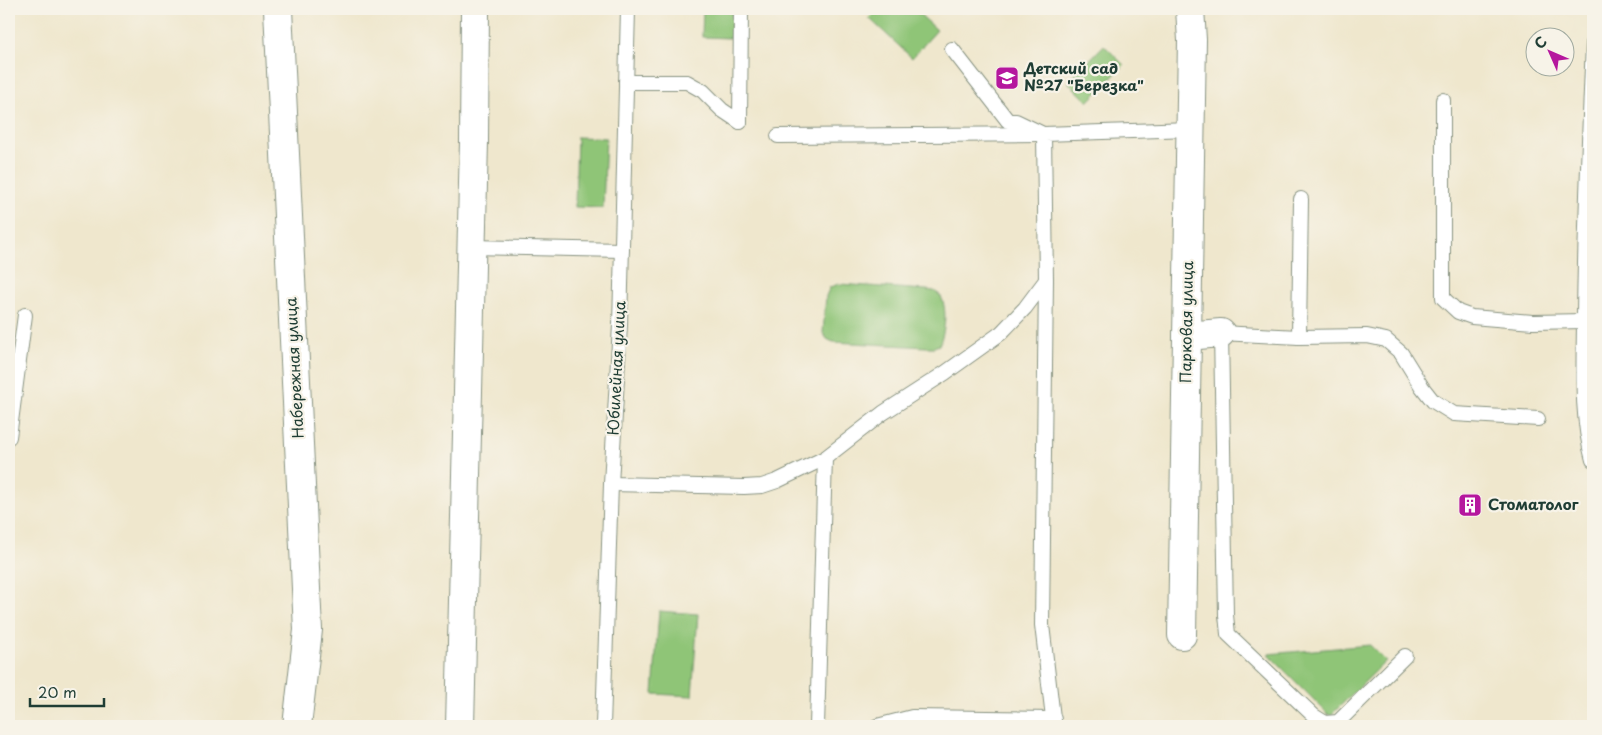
<svg xmlns="http://www.w3.org/2000/svg" width="1602" height="735" font-family="'Playpen Sans',sans-serif">
  <style>
    .green { fill: #8fc577; stroke: #578156 }
    .lines { fill: none; stroke-linecap: round; stroke-linejoin: round }
    .service-casing { stroke: #879280; stroke-width: 16 }
    .minor-casing { stroke: #879280; stroke-width: 30 }
    .service { stroke: #fff; stroke-width: 14 }
    .minor { stroke: #fff; stroke-width: 28 }
    .labels { text-anchor: middle; stroke-width: 4.5; stroke-linejoin: round; paint-order: stroke }
    .poi-label { font-size: 15px; font-weight: bold; fill: #1f3d34; stroke: #f7f3e8; text-anchor: start }
    .street-label { font-size: 15px; fill: #1f3d34; stroke: #f7f3e8 }
  </style>
  <rect width="100%" height="100%" fill="#f7f3e8"/>
  <filter id="ink" filterUnits="userSpaceOnUse"><feTurbulence type="fractalNoise" baseFrequency=".02" numOctaves="2"/><feDisplacementMap in="SourceGraphic" scale="10" xChannelSelector="R" yChannelSelector="G"/><feConvolveMatrix kernelMatrix="1 2 1 2 8 2 1 2 1" color-interpolation-filters="sRGB"/></filter>
  <filter id="wash" filterUnits="userSpaceOnUse"><feTurbulence type="fractalNoise" baseFrequency=".0096" numOctaves="4" result="noise"/><feDisplacementMap in="SourceGraphic" scale="20" xChannelSelector="R" yChannelSelector="G"/><feGaussianBlur stdDeviation="1.12" result="paint"/><feColorMatrix in="noise" values="0 0 0 0 0 0 0 0 0 0 0 0 0 0 0 0 0 1.4 0 .05"/><feComposite in="paint" operator="in"/></filter>
  <g filter="url(#wash)">
    <rect width="100%" height="100%" fill="#efe7cd"/>
    <g class="green">
      <polygon points="703,9 732,9 731,38 702,37"/>
      <polygon points="878,9 914,9 937,30 912,58 869,18"/>
      <polygon points="1104,45 1124,65 1088,102 1068,82"/>
      <polygon points="577,137 606,138 603,208 575,207"/>
      <path d="M839 284 926 290 934 291 940 295C948 307 945 332 939 345L934 347H926L833 342 827 339 823 333 826 296 830 287Z"/>
      <polygon points="659,611 698,614 692,696 653,694"/>
      <polygon points="1370,645 1386,661 1330,716 1268,654"/>
    </g>
  </g>
  <g filter="url(#ink)">
    <g class="lines">
      <g class="service-casing">
        <g id="service">
          <path d="M1593 44C1589 135 1585 226 1584 317 1584 365 1580 414 1593 460"/>
          <polyline points="952,49 1008,121 1016,121 1041,133"/>
          <polyline points="626,82 687,82 703,91 722,110 740,122"/>
          <polyline points="1443,100 1443,298 1458,312 1472,317 1533,322 1584,321"/>
          <polyline points="740,122 741,9"/>
          <polyline points="778,136 1044,134"/>
          <polyline points="471,247 622,250"/>
          <polyline points="1299,337 1301,199"/>
          <polyline points="9,437 25,315"/>
          <polyline points="611,484 744,487 762,486 777,481 825,458 883,413 945,373 1001,333 1025,308 1046,280"/>
          <polyline points="1405,656 1338,722 1325,723 1314,716 1228,634 1226,615 1221,333 1299,337 1367,336 1386,340 1401,353 1422,387 1433,401 1454,414 1538,419"/>
          <polyline points="603,726 611,484 620,325 628,9"/>
          <polyline points="817,726 825,458"/>
          <polyline points="877,726 912,717 1054,719"/>
          <polyline points="1054,726 1042,625 1046,280 1044,134 1190,129"/>
        </g>
      </g>
      <g class="minor-casing">
        <g id="minor">
          <polyline points="278,9 308,630 297,726"/>
          <polyline points="1187,336 1221,333"/>
          <polyline points="1182,635 1192,40 1190,9"/>
          <polyline points="460,726 474,141 475,10"/>
        </g>
      </g>
      <use href="#service" class="service"/>
      <use href="#minor" class="minor"/>
    </g>
  </g>
  <defs>
    <g id="school-square" transform="scale(1.25)"><rect x="-9" y="-9" width="18" height="18" rx="4" fill="#b5179e" stroke="#f7f3e8"/><path d="M0-5L7-2L0 1L-7-2ZM-4 1L0 2.5L4 1V4Q0 6-4 4Z" fill="#fff"/></g>
    <g id="building-square" transform="scale(1.25)"><rect x="-9" y="-9" width="18" height="18" rx="4" fill="#b5179e" stroke="#f7f3e8"/><path d="M-4-6H4V6H1V3H-1V6H-4ZM-2.5-4.3h1.7v1.8h-1.7ZM.8-4.3h1.7v1.8H.8ZM-2.5-1h1.7V.8h-1.7ZM.8-1h1.7V.8H.8Z" fill="#fff"/></g>
  </defs>
  <g fill-rule="evenodd">
    <use href="#school-square" x="1007" y="78"/>
    <use href="#building-square" x="1470" y="505"/>
  </g>
  <g class="labels">
    <g class="poi-label">
      <text x="1024" y="74">Детский сад<tspan x="1024" dy="17">№27 "Березка"</tspan></text>
      <text x="1488" y="510">Стоматолог</text>
    </g>
    <g class="street-label">
      <text transform="translate(1187 322) rotate(-89)" y="5">Парковая улица</text>
      <text transform="translate(295 368) rotate(-93)" y="5">Набережная улица</text>
      <text transform="translate(617 368) rotate(-87)" y="5">Юбилейная улица</text>
    </g>
  </g>
  <rect width="1602" height="735" fill="none" stroke="#f7f3e8" stroke-width="30"/>
  <g transform="translate(1550 52) rotate(315)"><circle r="24" fill="#f7f3e8" stroke="#a1aaa0"/>
  <path d="M0-4L9 19L0 12L-9 19Z" fill="#b5179e"/>
  <text y="-8" font-size="14" font-weight="bold" text-anchor="middle" fill="#1f3d34">С</text>
  </g>
  <path d="M30 698v8h74v-8" fill="none" stroke="#1f3d34" stroke-width="2.5"/>
  <text x="38" y="698" font-size="15" fill="#1f3d34" stroke="#f7f3e8" stroke-width="4" paint-order="stroke">20 m</text>
</svg>
